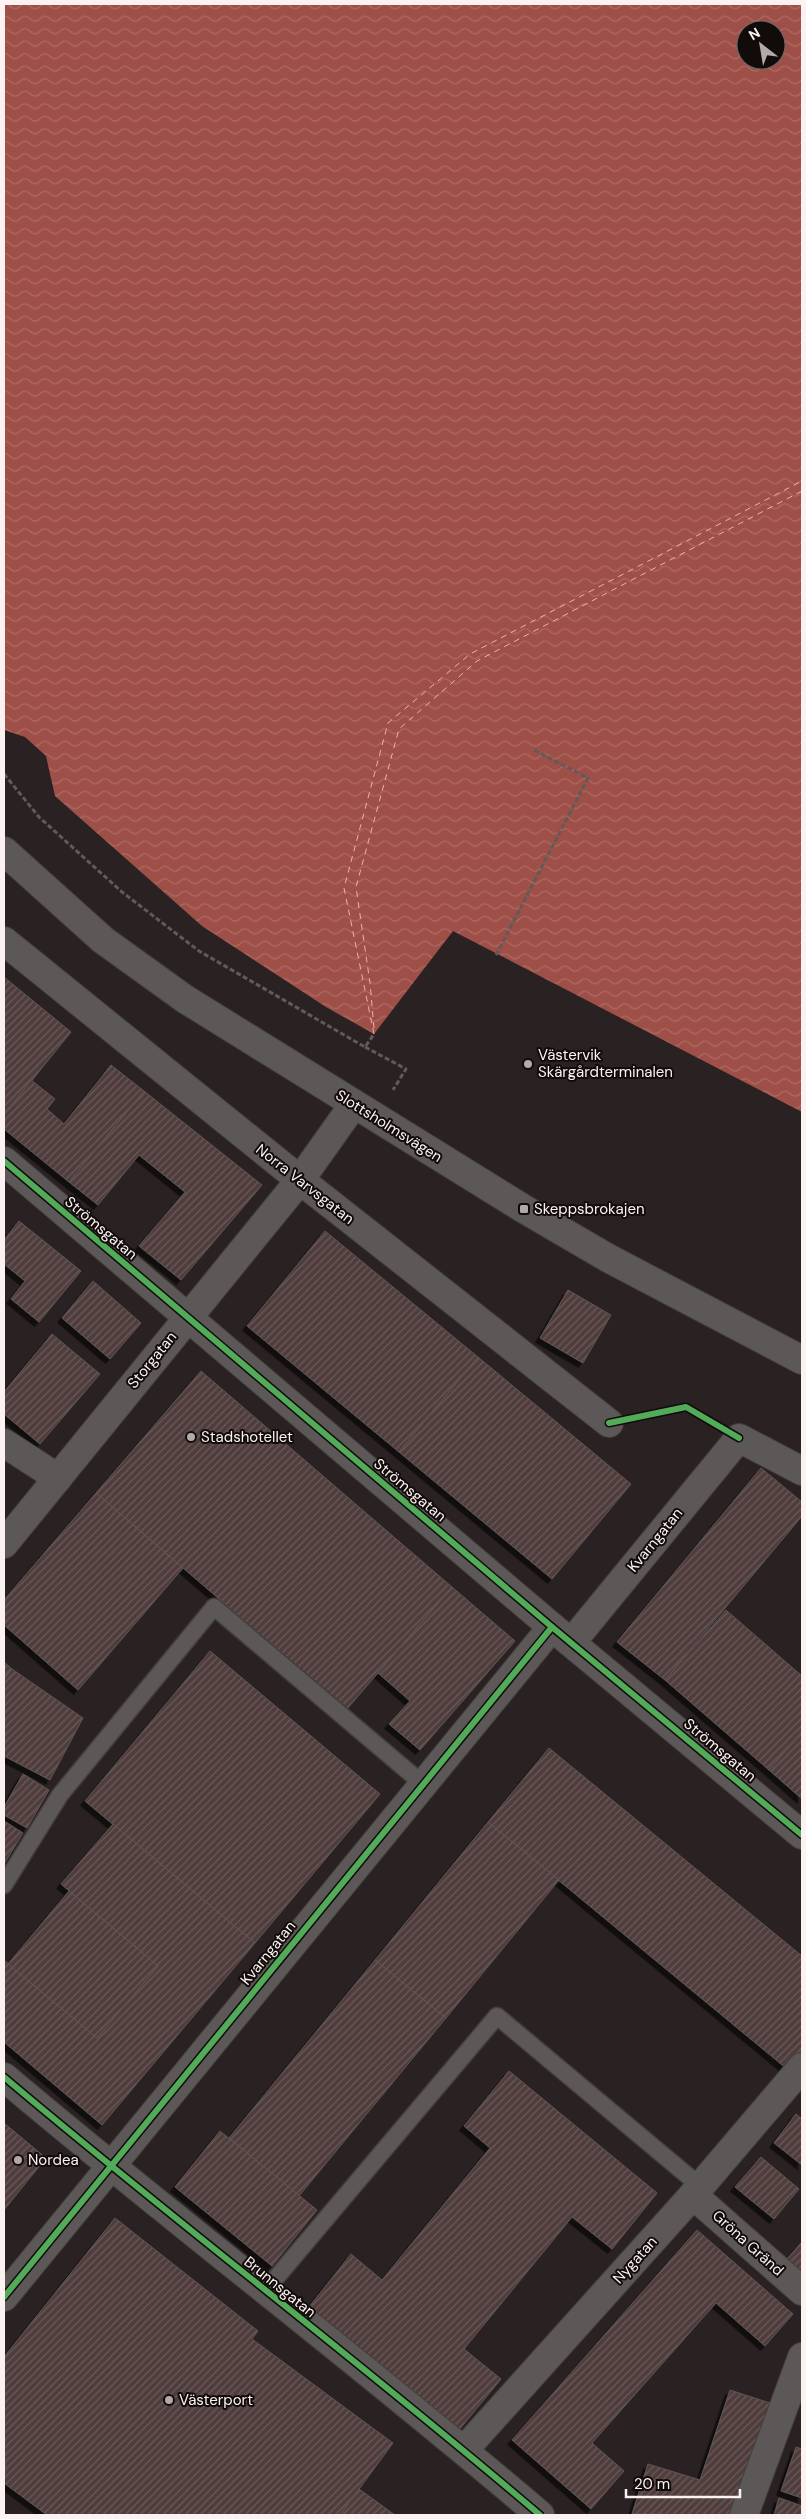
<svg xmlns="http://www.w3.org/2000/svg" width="806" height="2519" font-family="'DM Sans',sans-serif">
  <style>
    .water { fill: url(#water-waves); fill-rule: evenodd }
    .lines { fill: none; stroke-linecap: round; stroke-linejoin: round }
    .ferry { stroke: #f5aea5; stroke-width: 1; stroke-dasharray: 6 5; stroke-linecap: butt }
    .building { fill: url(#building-hatch); stroke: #5d5656; filter: url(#shadow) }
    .lane-casing { stroke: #443e3d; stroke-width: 19 }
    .street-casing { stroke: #443e3d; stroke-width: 30 }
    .secondary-casing { stroke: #443e3d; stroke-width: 30 }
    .path { stroke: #605a59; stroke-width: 3; stroke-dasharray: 5 2.5; stroke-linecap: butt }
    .lane { stroke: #5d5858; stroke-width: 16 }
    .street { stroke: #5d5858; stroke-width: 28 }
    .secondary { stroke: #5d5858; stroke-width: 28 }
    .cycleway-casing { stroke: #110b0a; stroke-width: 9 }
    .cycleway { stroke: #51ab58; stroke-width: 6 }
    .poi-dot { fill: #b2a9a9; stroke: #110b0a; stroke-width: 2 }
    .labels { text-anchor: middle; stroke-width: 4; stroke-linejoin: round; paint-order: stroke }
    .poi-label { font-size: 15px; fill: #fbf2f1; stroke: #110b0a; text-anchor: start }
    .street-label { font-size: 15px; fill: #fbf2f1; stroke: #110b0a }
  </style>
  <defs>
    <pattern id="water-waves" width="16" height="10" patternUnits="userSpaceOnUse" patternTransform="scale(1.25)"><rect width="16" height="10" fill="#9e5048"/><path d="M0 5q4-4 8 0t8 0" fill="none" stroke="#ac6a63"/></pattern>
    <pattern id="building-hatch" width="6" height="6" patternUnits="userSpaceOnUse" patternTransform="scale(1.25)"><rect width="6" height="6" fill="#503e3c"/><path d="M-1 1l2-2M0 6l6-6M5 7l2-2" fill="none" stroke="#6a5a59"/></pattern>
    <filter id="shadow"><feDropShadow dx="-4.5" dy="4.5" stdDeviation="0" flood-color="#0009"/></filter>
  </defs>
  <rect width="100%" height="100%" fill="#2a2222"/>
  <path class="water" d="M4 4H802V1112L453 931 374 1034 326 1007 202 926 55 796 46 756 25 737 4 730ZM746 30H776V60H746Z"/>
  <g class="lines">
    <g class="ferry">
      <polyline points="374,1028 370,983 356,887 399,729 477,661 802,491"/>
      <polyline points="374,1034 344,888 388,723 470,654 802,481"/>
    </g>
  </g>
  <g class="building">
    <polygon points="4,977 71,1032 4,1115"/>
    <polygon points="111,1065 144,1091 69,1182 4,1129 4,1115 31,1080 55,1099 47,1109 64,1124"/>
    <polygon points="144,1091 262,1185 181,1280 139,1246 185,1192 139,1155 98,1205 69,1182"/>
    <polygon points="19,1221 81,1271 39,1322 11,1299 25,1281 4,1264 4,1240"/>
    <polygon points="325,1231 478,1357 399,1452 247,1326"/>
    <polygon points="93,1281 141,1323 110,1359 62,1318"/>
    <polygon points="568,1290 611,1315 583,1363 540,1338"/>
    <polygon points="52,1334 100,1374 40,1444 4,1414 4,1392"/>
    <polygon points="478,1357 631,1484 552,1579 399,1452"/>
    <polygon points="201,1371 452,1587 347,1709 96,1493"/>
    <polygon points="761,1468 802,1502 802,1516 665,1680 617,1642"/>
    <polygon points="96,1493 183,1568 78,1690 4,1625 4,1600"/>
    <polygon points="452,1587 515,1641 420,1750 389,1724 410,1701 378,1673"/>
    <polygon points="726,1610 802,1676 802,1732 769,1770 665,1680"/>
    <polygon points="210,1651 380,1794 255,1943 85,1801"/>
    <polygon points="4,1662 12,1669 4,1679"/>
    <polygon points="12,1669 83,1718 50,1780 4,1756 4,1679"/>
    <polygon points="802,1732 802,1799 769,1770"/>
    <polygon points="549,1748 802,1956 802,2050 787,2069 488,1822"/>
    <polygon points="23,1774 49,1790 27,1828 4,1815 4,1807"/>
    <polygon points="4,1821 23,1833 4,1864"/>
    <polygon points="488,1822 559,1880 446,2018 375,1960"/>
    <polygon points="113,1824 255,1943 102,2125 4,2042 4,1960 97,2038 158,1966 61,1884"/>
    <polygon points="69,1891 158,1966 97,2038 8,1964"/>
    <polygon points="375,1960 446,2018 299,2196 229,2138"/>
    <polygon points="509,2071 657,2193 612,2249 572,2217 464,2349 501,2379 459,2430 309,2307 351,2254 382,2280 490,2148 464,2126"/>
    <polygon points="796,2114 802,2119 802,2165 774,2143"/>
    <polygon points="4,2123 46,2158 4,2210"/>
    <polygon points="220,2131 317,2210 272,2266 175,2187"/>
    <polygon points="761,2157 799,2189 774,2219 735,2187"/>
    <polygon points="115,2218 258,2331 252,2339 393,2443 340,2515 47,2515 4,2483 6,2459 4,2458 4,2357"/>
    <polygon points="697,2230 793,2314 765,2346 716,2303 592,2443 624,2471 591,2509 512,2440"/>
    <polygon points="802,2242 802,2276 785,2261"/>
    <polygon points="730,2390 770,2403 734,2515 632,2514 648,2464 700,2480"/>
    <polygon points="796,2447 802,2449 802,2498 781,2491"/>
    <polygon points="359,2489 395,2515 340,2515"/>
    <polygon points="779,2498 802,2506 802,2515 774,2515"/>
  </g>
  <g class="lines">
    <g class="lane-casing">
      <g id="lane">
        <polyline points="4,1885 60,1795 214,1607 423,1784"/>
        <polyline points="265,2291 497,2016 700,2186"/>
      </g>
    </g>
    <g class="street-casing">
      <g id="street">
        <polyline points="4,941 300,1180 609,1423"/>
        <polyline points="4,1161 552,1627 802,1835"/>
        <polyline points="4,1443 58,1478"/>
        <polyline points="4,1544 300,1180 354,1104"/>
        <polyline points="571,1643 739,1438 802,1471"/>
        <path d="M4 2077C180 2226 365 2365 540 2515"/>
        <polyline points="693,2195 802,2291"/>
        <polyline points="4,2297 552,1627"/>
        <polyline points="464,2450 693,2195 802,2067"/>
        <polyline points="744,2515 802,2357"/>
      </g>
    </g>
    <g class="secondary-casing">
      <polyline id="secondary" points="4,851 103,940 185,999 524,1209 608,1258 802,1360"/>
    </g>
    <g class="path">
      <polyline points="4,774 39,817 122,892 199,951 365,1047 374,1034"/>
      <polyline points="496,955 588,778 532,749"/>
      <polyline points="365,1047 406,1069 393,1090"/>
    </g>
    <use href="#lane" class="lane"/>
    <use href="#street" class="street"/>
    <use href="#secondary" class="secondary"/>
    <g class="cycleway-casing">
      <g id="cycleway">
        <polyline points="4,1161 552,1627 802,1835"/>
        <polyline points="609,1423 686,1407 739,1438"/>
        <path d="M4 2077C180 2226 365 2365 540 2515"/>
        <polyline points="4,2297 552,1627"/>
      </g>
    </g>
    <use href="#cycleway" class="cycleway"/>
  </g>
  <g class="poi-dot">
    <circle cx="528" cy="1064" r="5"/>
    <rect x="519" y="1204" width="10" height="10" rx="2.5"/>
    <circle cx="191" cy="1437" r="5"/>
    <circle cx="18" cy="2160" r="5"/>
    <circle cx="169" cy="2400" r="5"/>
  </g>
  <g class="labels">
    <g class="poi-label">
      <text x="538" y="1060">Västervik<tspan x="538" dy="17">Skärgårdterminalen</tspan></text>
      <text x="534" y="1214">Skeppsbrokajen</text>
      <text x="201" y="1442">Stadshotellet</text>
      <text x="28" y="2165">Nordea</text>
      <text x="179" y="2405">Västerport</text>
    </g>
    <g class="street-label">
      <text transform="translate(389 1126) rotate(32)" y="5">Slottsholmsvägen</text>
      <text transform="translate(305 1184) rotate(38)" y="5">Norra Varvsgatan</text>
      <text transform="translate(101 1228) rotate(40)" y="5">Strömsgatan</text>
      <text transform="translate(152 1360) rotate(-51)" y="5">Storgatan</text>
      <text transform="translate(410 1490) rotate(40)" y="5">Strömsgatan</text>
      <text transform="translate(655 1540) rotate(-51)" y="5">Kvarngatan</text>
      <text transform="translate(720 1750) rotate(40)" y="5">Strömsgatan</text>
      <text transform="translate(268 1953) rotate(-51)" y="5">Kvarngatan</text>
      <text transform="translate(748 2243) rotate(42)" y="5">Gröna Gränd</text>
      <text transform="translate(635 2260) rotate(-48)" y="5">Nygatan</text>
      <text transform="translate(280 2287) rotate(39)" y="5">Brunnsgatan</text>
    </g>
  </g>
  <rect width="806" height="2519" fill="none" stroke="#fbf2f1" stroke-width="10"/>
  <g transform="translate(761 45) rotate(329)"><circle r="24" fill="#110b0a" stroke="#6f6766"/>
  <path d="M0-4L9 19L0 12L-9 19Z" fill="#b2a9a9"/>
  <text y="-8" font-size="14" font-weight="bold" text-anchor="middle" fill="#fbf2f1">N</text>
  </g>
  <path d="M626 2489v8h114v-8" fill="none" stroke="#fbf2f1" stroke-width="2.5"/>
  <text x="634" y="2489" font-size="15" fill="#fbf2f1" stroke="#110b0a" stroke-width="4" paint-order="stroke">20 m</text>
</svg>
